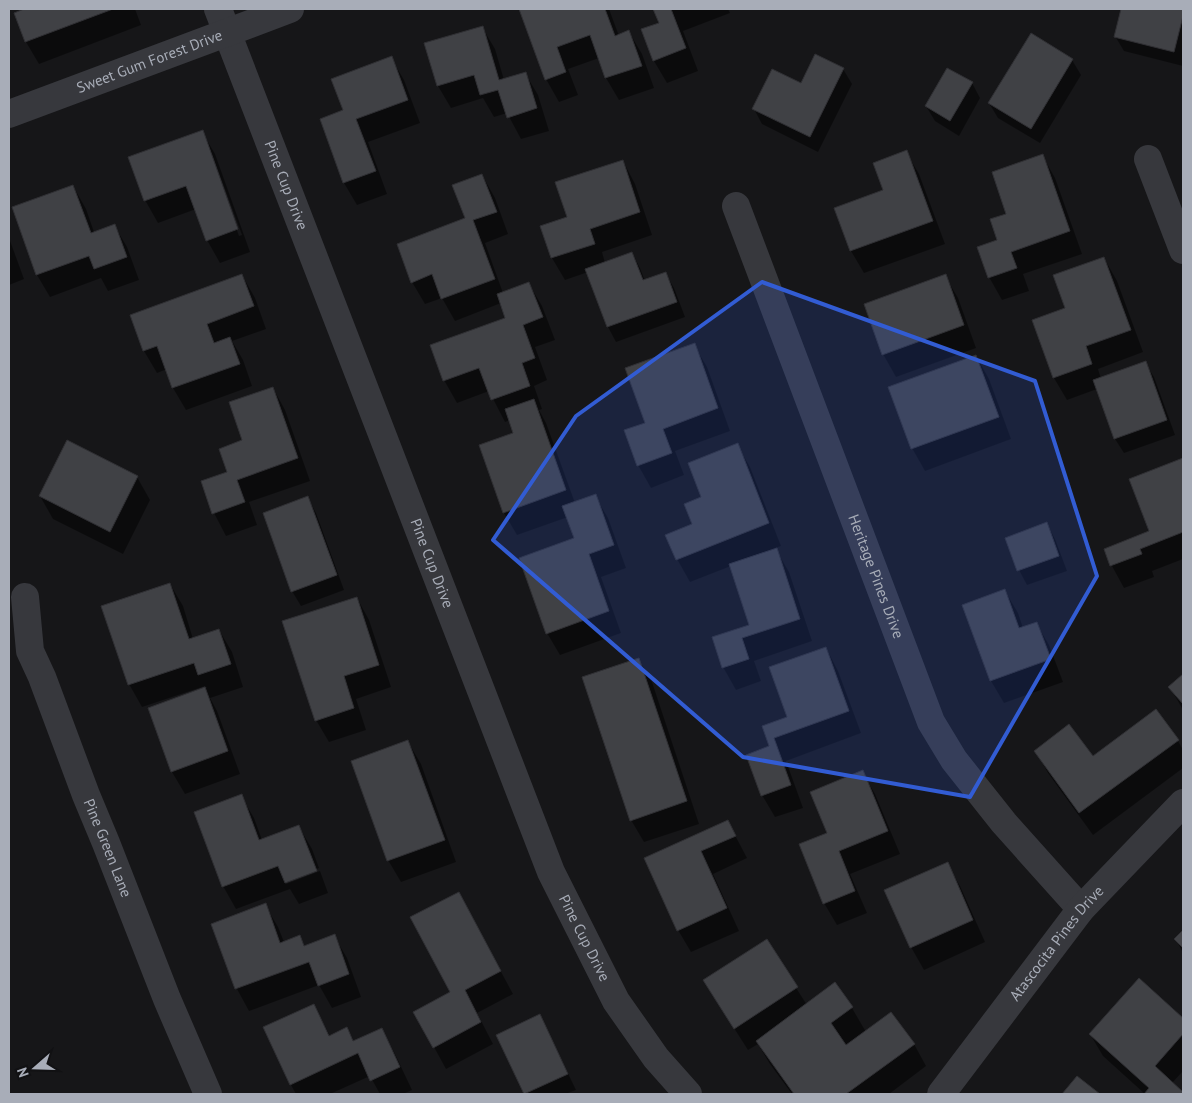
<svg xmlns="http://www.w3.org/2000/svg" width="1192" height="1103" font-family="'PT Sans',sans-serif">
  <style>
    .shadow { fill: #0007; fill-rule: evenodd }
    .building { fill: #404145; stroke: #303034 }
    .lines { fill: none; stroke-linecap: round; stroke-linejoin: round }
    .street { stroke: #37383d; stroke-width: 28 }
    .marked { fill: #325cd3; fill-opacity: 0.2; stroke: #325cd3; stroke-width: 4; stroke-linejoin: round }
    .labels { text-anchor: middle; stroke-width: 4.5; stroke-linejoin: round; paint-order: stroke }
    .street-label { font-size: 15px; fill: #a8adb8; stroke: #111113 }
  </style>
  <rect width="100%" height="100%" fill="#161618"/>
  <g class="shadow">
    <polygon points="28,9 135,9 141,25 39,64 26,42 16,14"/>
    <polygon points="523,9 609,9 619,36 629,32 642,54 654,88 619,100 606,78 599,58 568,69 578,95 559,102 546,79 520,10"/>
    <polygon points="655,9 728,9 730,13 683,31 698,71 667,83 654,61 660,23"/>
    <polygon points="1122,9 1183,9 1183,66 1124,51 1115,36"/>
    <polygon points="482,27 495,49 504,80 525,73 538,95 549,131 521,139 507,113 494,117 483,98 451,108 438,86 426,44"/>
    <polygon points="391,58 404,80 420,123 368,142 387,194 357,205 344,183 322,120 345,111"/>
    <polygon points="1072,60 1081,75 1040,143 998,118 989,103"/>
    <polygon points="843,69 852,84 818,152 762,124 754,109"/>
    <polygon points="972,83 980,98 959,136 935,121 926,106"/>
    <path d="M202 132 215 154 250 252 220 263 207 240 196 209 158 223 145 200ZM210 154H212L242 235 239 236Z"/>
    <polygon points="906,152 919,174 945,244 864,273 851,251 836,209 884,191"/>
    <polygon points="1042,155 1055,178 1082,254 1023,274 1029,291 1002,300 989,277 999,241 1008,215"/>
    <polygon points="623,161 635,184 652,235 602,252 605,263 632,253 640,268 645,281 665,273 674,288 685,317 616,342 608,327 588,272 565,280 552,258 542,227 569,218"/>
    <polygon points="482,175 495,198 508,234 485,243 503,293 529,284 542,306 555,340 535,347 547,380 534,386 542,409 539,410 546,423 575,503 595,496 608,518 626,568 601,577 621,633 560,655 547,633 576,539 568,517 517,535 504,513 481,446 515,434 510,420 505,422 489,391 457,403 444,380 507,319 501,303 455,321 442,298 425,304 412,282 466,219"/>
    <polygon points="73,186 86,209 94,232 114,225 127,247 139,280 108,291 101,278 50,297 37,275 13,208"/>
    <polygon points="9,238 24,279 9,285"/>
    <polygon points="1104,258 1117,281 1143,352 1098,369 1101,379 1145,363 1154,377 1175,435 1124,453 1115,439 1097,389 1067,400 1054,378 1034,320 1067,308"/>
    <polygon points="242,275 255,298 266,329 232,341 243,360 252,386 186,410 173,388 167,369 157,373 144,351"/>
    <polygon points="945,276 958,298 976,348 896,377 883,354"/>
    <polygon points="694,345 707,367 730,431 675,451 684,475 651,488 638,465 647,423"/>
    <polygon points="976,356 989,379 1011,439 925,471 912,448"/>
    <polygon points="273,388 285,410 310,481 249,502 257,525 226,536 214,513 203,482 228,473"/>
    <polygon points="737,445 750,467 781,546 775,548 789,572 812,641 754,661 761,681 736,690 723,667 713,638 751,626 731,566 690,582 677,559 693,525 703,497"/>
    <polygon points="1183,459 1183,559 1152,571 1154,577 1124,588 1112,566 1105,549 1151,532 1131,479"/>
    <polygon points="137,477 150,500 123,554 53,519 40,496"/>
    <polygon points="308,498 316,513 344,590 301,606 292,591"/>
    <polygon points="1047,524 1055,539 1067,571 1027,585 1019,570"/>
    <polygon points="170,584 183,606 193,639 219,630 232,652 243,687 210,698 217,711 240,774 185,794 172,772 149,709 207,688 205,686 142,707 129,684"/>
    <polygon points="1005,591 1018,613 1023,628 1036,623 1049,645 1063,682 1004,703 991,681 964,606"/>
    <polygon points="357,598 369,620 391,687 356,699 366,730 329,742 316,720"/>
    <polygon points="826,648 838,671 861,733 786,761 803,808 775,817 762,795 771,747 764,727 789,718"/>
    <polygon points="639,660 652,682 699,824 644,842 631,820"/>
    <polygon points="1183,676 1183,710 1170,687"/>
    <polygon points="1178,741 1183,750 1183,768 1093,835 1048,773 1036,751 1093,758"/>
    <polygon points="408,742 421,764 456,862 401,882 388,860"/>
    <polygon points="862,772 875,794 900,854 850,874 867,913 837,925 824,903 829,834"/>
    <polygon points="241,796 254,818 262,840 299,827 312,849 319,868 286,881 286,884 320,871 328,893 299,904 290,889 236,909 223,886"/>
    <polygon points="728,822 747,858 713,874 739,931 691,952 678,930 646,859"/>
    <polygon points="947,864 960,886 985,942 924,970 911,947"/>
    <polygon points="265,905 278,927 284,942 300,937 305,947 334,936 347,958 361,997 332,1008 319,985 249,1011 237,989 213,924"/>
    <polygon points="471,916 513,994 477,1013 493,1044 446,1069 434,1047 452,992"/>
    <polygon points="1183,932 1183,953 1176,939"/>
    <polygon points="766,941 807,1005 835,984 852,1008 866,1032 914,1044 926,1066 889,1094 792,1094 770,1064 758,1044 748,1050 718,1003"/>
    <polygon points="1139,980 1183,1019 1183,1071 1172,1083 1183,1094 1145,1094 1103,1056 1090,1034"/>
    <polygon points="313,1005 330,1036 347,1029 354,1042 381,1030 394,1052 412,1090 403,1094 380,1094 370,1076 330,1094 296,1094 291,1085"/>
    <polygon points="540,1016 576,1090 565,1094 525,1094 498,1036"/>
  </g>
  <g class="building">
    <polygon points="24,9 113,9 25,42 14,13"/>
    <polygon points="519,9 605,9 615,36 629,30 642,66 605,78 590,35 557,47 566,72 545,80"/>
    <polygon points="653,9 671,9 686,48 653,61 641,29 659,23"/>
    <polygon points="1121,9 1183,9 1183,16 1174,52 1114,37"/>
    <polygon points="483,26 499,80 526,72 537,108 507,118 498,90 480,95 474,75 437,86 424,43"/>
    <polygon points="1031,33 1073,59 1031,129 988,103"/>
    <polygon points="815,54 844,68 810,137 752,109 772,69 801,83"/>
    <polygon points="392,56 408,100 356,119 376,171 343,183 320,119 343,110 331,79"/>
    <polygon points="947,68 973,82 950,121 925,106"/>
    <polygon points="203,130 238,229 206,241 186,186 144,201 128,157"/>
    <polygon points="907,150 933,221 850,251 834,208 883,190 873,163"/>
    <polygon points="1043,154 1070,231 1011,252 1017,268 988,278 977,247 997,240 990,219 1006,214 992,172"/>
    <polygon points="623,160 640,212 590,229 595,244 551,258 540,226 567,217 555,182"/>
    <polygon points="482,174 497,212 473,220 495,279 441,299 432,274 411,283 397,244 465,218 452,185"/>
    <polygon points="73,185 91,233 115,224 127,257 94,269 89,256 36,275 12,207"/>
    <polygon points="632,252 643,280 666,272 677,302 607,327 585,269"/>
    <polygon points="1104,257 1131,330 1086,346 1092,364 1053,378 1032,320 1065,308 1053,275"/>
    <polygon points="242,274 254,306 207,324 214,343 230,337 240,364 172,388 157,346 143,351 130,315"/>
    <polygon points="946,274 964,325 882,355 864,304"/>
    <polygon points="529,282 543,317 523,325 535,358 522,363 530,386 491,400 479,368 443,381 430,345 505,318 497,294"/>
    <polygon points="695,343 718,408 663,429 672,453 637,466 624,430 645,423 625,368"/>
    <polygon points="976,355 999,417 911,449 888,387"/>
    <polygon points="1146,361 1167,420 1114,439 1093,380"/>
    <polygon points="273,387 298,458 237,480 245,502 212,514 201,481 227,472 219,449 242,440 229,402"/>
    <polygon points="534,399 566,490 503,513 479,445 513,433 505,409"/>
    <polygon points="67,440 138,476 110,532 39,496"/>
    <polygon points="738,443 769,523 676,560 665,535 692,524 684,504 701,497 688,463"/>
    <polygon points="1183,458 1183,532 1140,549 1142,554 1110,566 1104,549 1149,531 1129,479"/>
    <polygon points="596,494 614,545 589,554 609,611 546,634 519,558 574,538 562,506"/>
    <polygon points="308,496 337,575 291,592 263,513"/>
    <polygon points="1047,522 1059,556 1017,571 1005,538"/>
    <polygon points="777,548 800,619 742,638 749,659 722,668 712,637 749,625 729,564"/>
    <polygon points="170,583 189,639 219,629 231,664 198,675 194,663 128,685 101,606"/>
    <polygon points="1005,589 1019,628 1037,622 1051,659 990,681 962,605"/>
    <polygon points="357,597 379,665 344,676 354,708 315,721 282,621"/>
    <polygon points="826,647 849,711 774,738 791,785 761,796 746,755 769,746 762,726 787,717 769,667"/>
    <polygon points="639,658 687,801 630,821 582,677"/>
    <polygon points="1183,674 1183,704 1168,687"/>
    <polygon points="205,687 228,751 171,772 148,708"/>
    <polygon points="1156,709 1179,740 1079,813 1034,751 1069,724 1093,756"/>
    <polygon points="408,740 445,840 387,861 351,761"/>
    <polygon points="863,770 888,831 839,851 855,891 823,904 799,844 827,833 810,792"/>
    <polygon points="242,794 259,840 299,825 317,871 285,883 278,866 222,887 194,812"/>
    <polygon points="728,820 736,836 701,851 727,908 677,931 644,858"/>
    <polygon points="948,862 973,920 910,948 884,890"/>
    <polygon points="459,892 501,971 465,990 481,1022 433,1048 413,1012 450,992 410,917"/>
    <polygon points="266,903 280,943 300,935 304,946 335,934 349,974 318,986 309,962 235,989 211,924"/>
    <polygon points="1183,930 1183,948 1174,939"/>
    <polygon points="767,939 798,987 734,1029 703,980"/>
    <polygon points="1139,978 1183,1018 1183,1034 1155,1066 1183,1092 1183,1094 1144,1094 1149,1088 1089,1034"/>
    <polygon points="835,982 853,1007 831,1023 846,1045 891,1012 915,1044 846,1094 794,1094 756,1041"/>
    <polygon points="314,1004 329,1036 347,1027 353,1041 382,1028 400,1067 370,1081 358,1053 290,1085 263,1027"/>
    <polygon points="540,1014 568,1074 524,1094 496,1035"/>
    <polygon points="1077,1076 1100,1094 1062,1094"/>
  </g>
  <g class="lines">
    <g class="street">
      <path id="s1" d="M218 9 551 872 616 1001 656 1058 688 1094"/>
      <path id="s2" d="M9 114 290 9"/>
      <polyline points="1148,159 1183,250"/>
      <path id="s3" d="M736 206 931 722 954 760 1004 823 1081 909"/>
      <path id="s4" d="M25 597 30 651 42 677 86 795 106 843 167 999 208 1094"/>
      <path id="s5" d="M941 1094 1081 909 1183 803"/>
    </g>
  </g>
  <path class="marked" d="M762 282 1035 381 1097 576 970 797 743 757 493 540 576 416Z"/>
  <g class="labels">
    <g class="street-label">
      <text dy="5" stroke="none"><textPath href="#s2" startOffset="150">Sweet Gum Forest Drive</textPath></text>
      <text dy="5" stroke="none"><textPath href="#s1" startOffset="189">Pine Cup Drive</textPath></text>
      <text dy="5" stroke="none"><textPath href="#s1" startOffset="594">Pine Cup Drive</textPath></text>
      <text dy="5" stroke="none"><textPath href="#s3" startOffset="396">Heritage Pines Drive</textPath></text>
      <text dy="5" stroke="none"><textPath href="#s4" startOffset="266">Pine Green Lane</textPath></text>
      <text dy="5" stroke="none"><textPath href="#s1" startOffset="999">Pine Cup Drive</textPath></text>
      <text dy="5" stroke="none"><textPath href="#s5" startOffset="190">Atascocita Pines Drive</textPath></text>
    </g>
  </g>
  <rect width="1192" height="1103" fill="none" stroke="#a8adb8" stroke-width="20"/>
  <g transform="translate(35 1068) rotate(250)" stroke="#111113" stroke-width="4" paint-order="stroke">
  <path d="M0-4L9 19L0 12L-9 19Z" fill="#a8adb8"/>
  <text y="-8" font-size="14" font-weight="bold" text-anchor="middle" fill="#a8adb8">N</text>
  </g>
</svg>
